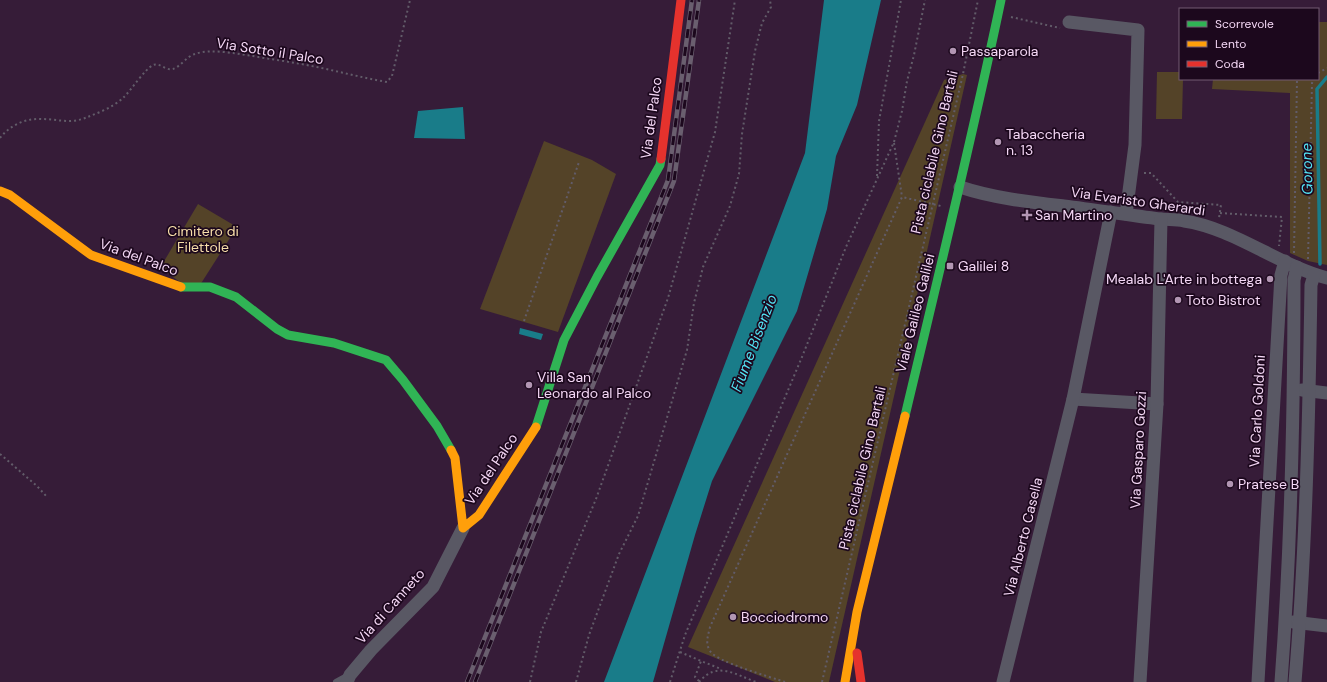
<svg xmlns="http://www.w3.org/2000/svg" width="1327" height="682" font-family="'DM Sans',sans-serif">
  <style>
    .green { fill: #544328 }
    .water { fill: #197c89 }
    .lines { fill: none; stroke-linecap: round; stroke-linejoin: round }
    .stream { stroke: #197c89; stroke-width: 3.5 }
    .path { stroke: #625c69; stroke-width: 2; stroke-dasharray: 2 3; stroke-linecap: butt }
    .lane { stroke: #595864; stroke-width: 6 }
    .street { stroke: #595864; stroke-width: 13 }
    .fast { stroke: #30b455; stroke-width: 9 }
    .slow { stroke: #ff9f0a; stroke-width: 9 }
    .jam { stroke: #e5322d; stroke-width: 9 }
    .rail-casing { stroke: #6a5f6f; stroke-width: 4.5 }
    .rail { stroke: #1c081d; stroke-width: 3; stroke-dasharray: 9; stroke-linecap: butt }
    .poi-dot { fill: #b296b3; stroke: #1c081d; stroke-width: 1.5 }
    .labels { text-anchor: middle; stroke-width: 3.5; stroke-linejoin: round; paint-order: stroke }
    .street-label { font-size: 14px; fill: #f4d7f5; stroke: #1c081d }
    .poi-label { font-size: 14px; fill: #f4d7f5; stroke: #1c081d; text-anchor: start }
    .park-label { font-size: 14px; fill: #f8dfaa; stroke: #1c081d }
    .water-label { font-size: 15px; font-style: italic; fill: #53e3f3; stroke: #1c081d }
  </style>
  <rect width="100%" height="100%" fill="#361c38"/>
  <g class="green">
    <polygon points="1318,22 1327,22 1327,265 1308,261 1290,253 1290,93 1212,89 1213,79 1318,79"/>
    <polygon points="1157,72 1180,72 1180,79 1183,79 1182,119 1156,119"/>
    <polygon points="963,74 967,75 829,682 775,682 688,647 944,80"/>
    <polygon points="544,141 592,160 616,174 558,332 480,309"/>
    <polygon points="198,204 237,227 200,285 183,284 167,273 163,263"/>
  </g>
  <g class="water">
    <polygon points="824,0 881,0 857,105 836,156 827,209 797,311 712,481 695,535 653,682 604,682 805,153"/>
    <polygon points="463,107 465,139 414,138 418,111"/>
    <polygon points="520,328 543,334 541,340 519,334"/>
  </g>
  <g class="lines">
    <polyline class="stream" points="1320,264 1317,89 1327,77"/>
    <g class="path">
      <polyline points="1011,17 1060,28"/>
      <polyline points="1318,73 1327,68"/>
      <path d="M0 138C10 125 26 118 42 119 56 119 70 124 85 118 98 113 114 107 124 97 132 89 145 69 153 65 160 62 165 71 173 69 180 67 187 56 195 54 211 48 237 54 253 56 269 59 285 61 301 64 330 69 358 77 387 82L392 76 410 0"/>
      <polyline points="894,143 902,197"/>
      <polyline points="1144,173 1151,173 1178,202 1221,205 1219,218"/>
      <polyline points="877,176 879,121 901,0"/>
      <polyline points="1220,213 1282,217 1279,246"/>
      <polyline points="1294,253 1297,79"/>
      <polyline points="1308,259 1312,83 1314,79"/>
      <polyline points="524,321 579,162"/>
      <polyline points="0,454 37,486 47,497"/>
      <polyline points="680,652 701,661"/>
      <polyline points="699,681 695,677 701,661 721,669"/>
      <polyline points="530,682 541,632 596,499 668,298 715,132 735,0"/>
      <polyline points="576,682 589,635 619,554 638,516 687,350 694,303 703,267 730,206 739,174 742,134 755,51 762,23 771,7 770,0"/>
      <polyline points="670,682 685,635 802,357 846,247 894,142 902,111 907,81 914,55 925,0"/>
      <path d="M699 682C717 661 734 674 756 682"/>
      <path d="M785 682C771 677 716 662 710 651 705 643 708 636 710 627L902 197 941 206"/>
      <polyline points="822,682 963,74 978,0"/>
    </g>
    <polyline class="lane" points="336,682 347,676"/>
    <g class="street">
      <polyline points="1069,22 1138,30 1135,145 1126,214"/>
      <path d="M960 187C993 198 1029 202 1064 206 1096 210 1128 215 1160 219 1168 220 1176 219 1184 221 1233 228 1278 265 1327 278"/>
      <polyline points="1302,390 1327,393"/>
      <polyline points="1073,399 1157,404"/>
      <polyline points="1293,622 1327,626"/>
      <polyline points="347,682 350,675 371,650 433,587 463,528"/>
      <polyline points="1003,682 1073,399 1111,212"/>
      <polyline points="1140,682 1157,404 1161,219"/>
      <polyline points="1258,682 1281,275 1285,261"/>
      <path d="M1281 682C1291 548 1294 414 1294 280L1297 267"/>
      <path d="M1295 682C1306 550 1309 418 1311 285L1314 275"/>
    </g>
    <g class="fast">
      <polyline points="181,287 210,287 236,297 277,329 288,335 334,343 386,360 403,380 437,426 451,450"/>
      <path d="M905 416C938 277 972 139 1001 0"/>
      <polyline points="536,427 564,340 597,277 660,165 661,159"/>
    </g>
    <g class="slow">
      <polyline points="0,191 10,195 91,255 181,287"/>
      <polyline points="451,450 455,458 463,528 479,515 536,427"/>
      <polyline points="845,682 857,612 905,416"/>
    </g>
    <g class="jam">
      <polyline points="661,159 681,0"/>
      <polyline points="857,653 861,682"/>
    </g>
    <g class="rail-casing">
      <g id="rail">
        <polyline points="467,682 668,180 692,0"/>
        <polyline points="475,682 674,181 699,0"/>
      </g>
    </g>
    <use href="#rail" class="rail"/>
  </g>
  <g class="poi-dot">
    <circle cx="953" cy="51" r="4"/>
    <circle cx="998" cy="142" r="4"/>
    <path d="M1025 209h4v4h4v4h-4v4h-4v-4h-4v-4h4z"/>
    <rect x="946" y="262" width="8" height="8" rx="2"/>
    <circle cx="1270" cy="279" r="4"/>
    <circle cx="1178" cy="300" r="4"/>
    <circle cx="529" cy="385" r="4"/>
    <circle cx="1230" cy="484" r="4"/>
    <circle cx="733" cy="617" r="4"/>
  </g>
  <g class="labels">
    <g class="street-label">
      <text transform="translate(270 51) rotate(9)" y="5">Via Sotto il Palco</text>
      <text transform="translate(651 118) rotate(-82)" y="5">Via del Palco</text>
      <text transform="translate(934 152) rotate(-77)" y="5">Pista ciclabile Gino Bartali</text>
      <text transform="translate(1138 201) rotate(8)" y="5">Via Evaristo Gherardi</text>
      <text transform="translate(139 257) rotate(20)" y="5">Via del Palco</text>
      <text transform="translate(915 313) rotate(-76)" y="5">Viale Galileo Galilei</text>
      <text transform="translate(1257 411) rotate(-87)" y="5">Via Carlo Goldoni</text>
      <text transform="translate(1138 450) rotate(-87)" y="5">Via Gasparo Gozzi</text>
      <text transform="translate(862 468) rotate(-77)" y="5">Pista ciclabile Gino Bartali</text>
      <text transform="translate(491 469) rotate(-56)" y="5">Via del Palco</text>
      <text transform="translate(1023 537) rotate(-76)" y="5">Via Alberto Casella</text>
      <text transform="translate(390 606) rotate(-48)" y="5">Via di Canneto</text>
    </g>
    <g class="poi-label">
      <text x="961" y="56">Passaparola</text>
      <text x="1006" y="139">Tabaccheria<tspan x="1006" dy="16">n. 13</tspan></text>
      <text x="1035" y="220">San Martino</text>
      <text x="958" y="271">Galilei 8</text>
      <text x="1262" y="284" text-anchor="end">Mealab L'Arte in bottega</text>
      <text x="1186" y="305">Toto Bistrot</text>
      <text x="537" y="382">Villa San<tspan x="537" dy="16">Leonardo al Palco</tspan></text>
      <text x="1238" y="489">Pratese B</text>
      <text x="741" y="622">Bocciodromo</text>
    </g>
    <g class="park-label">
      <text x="203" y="236">Cimitero di<tspan x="203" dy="16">Filettole</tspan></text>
    </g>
    <g class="water-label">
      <text transform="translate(1307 169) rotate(-91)" y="5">Gorone</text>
      <text transform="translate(754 343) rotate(-69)" y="5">Fiume Bisenzio</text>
    </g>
  </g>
  <rect x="1179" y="8" width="140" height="72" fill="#1c081d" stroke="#725b73"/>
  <rect x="1187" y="21" width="20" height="6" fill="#30b455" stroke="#725b73"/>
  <text x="1215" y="28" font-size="12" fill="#f4d7f5">Scorrevole</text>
  <rect x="1187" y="41" width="20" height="6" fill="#ff9f0a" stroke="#725b73"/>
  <text x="1215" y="48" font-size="12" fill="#f4d7f5">Lento</text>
  <rect x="1187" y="61" width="20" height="6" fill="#e5322d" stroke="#725b73"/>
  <text x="1215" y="68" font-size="12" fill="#f4d7f5">Coda</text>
</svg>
